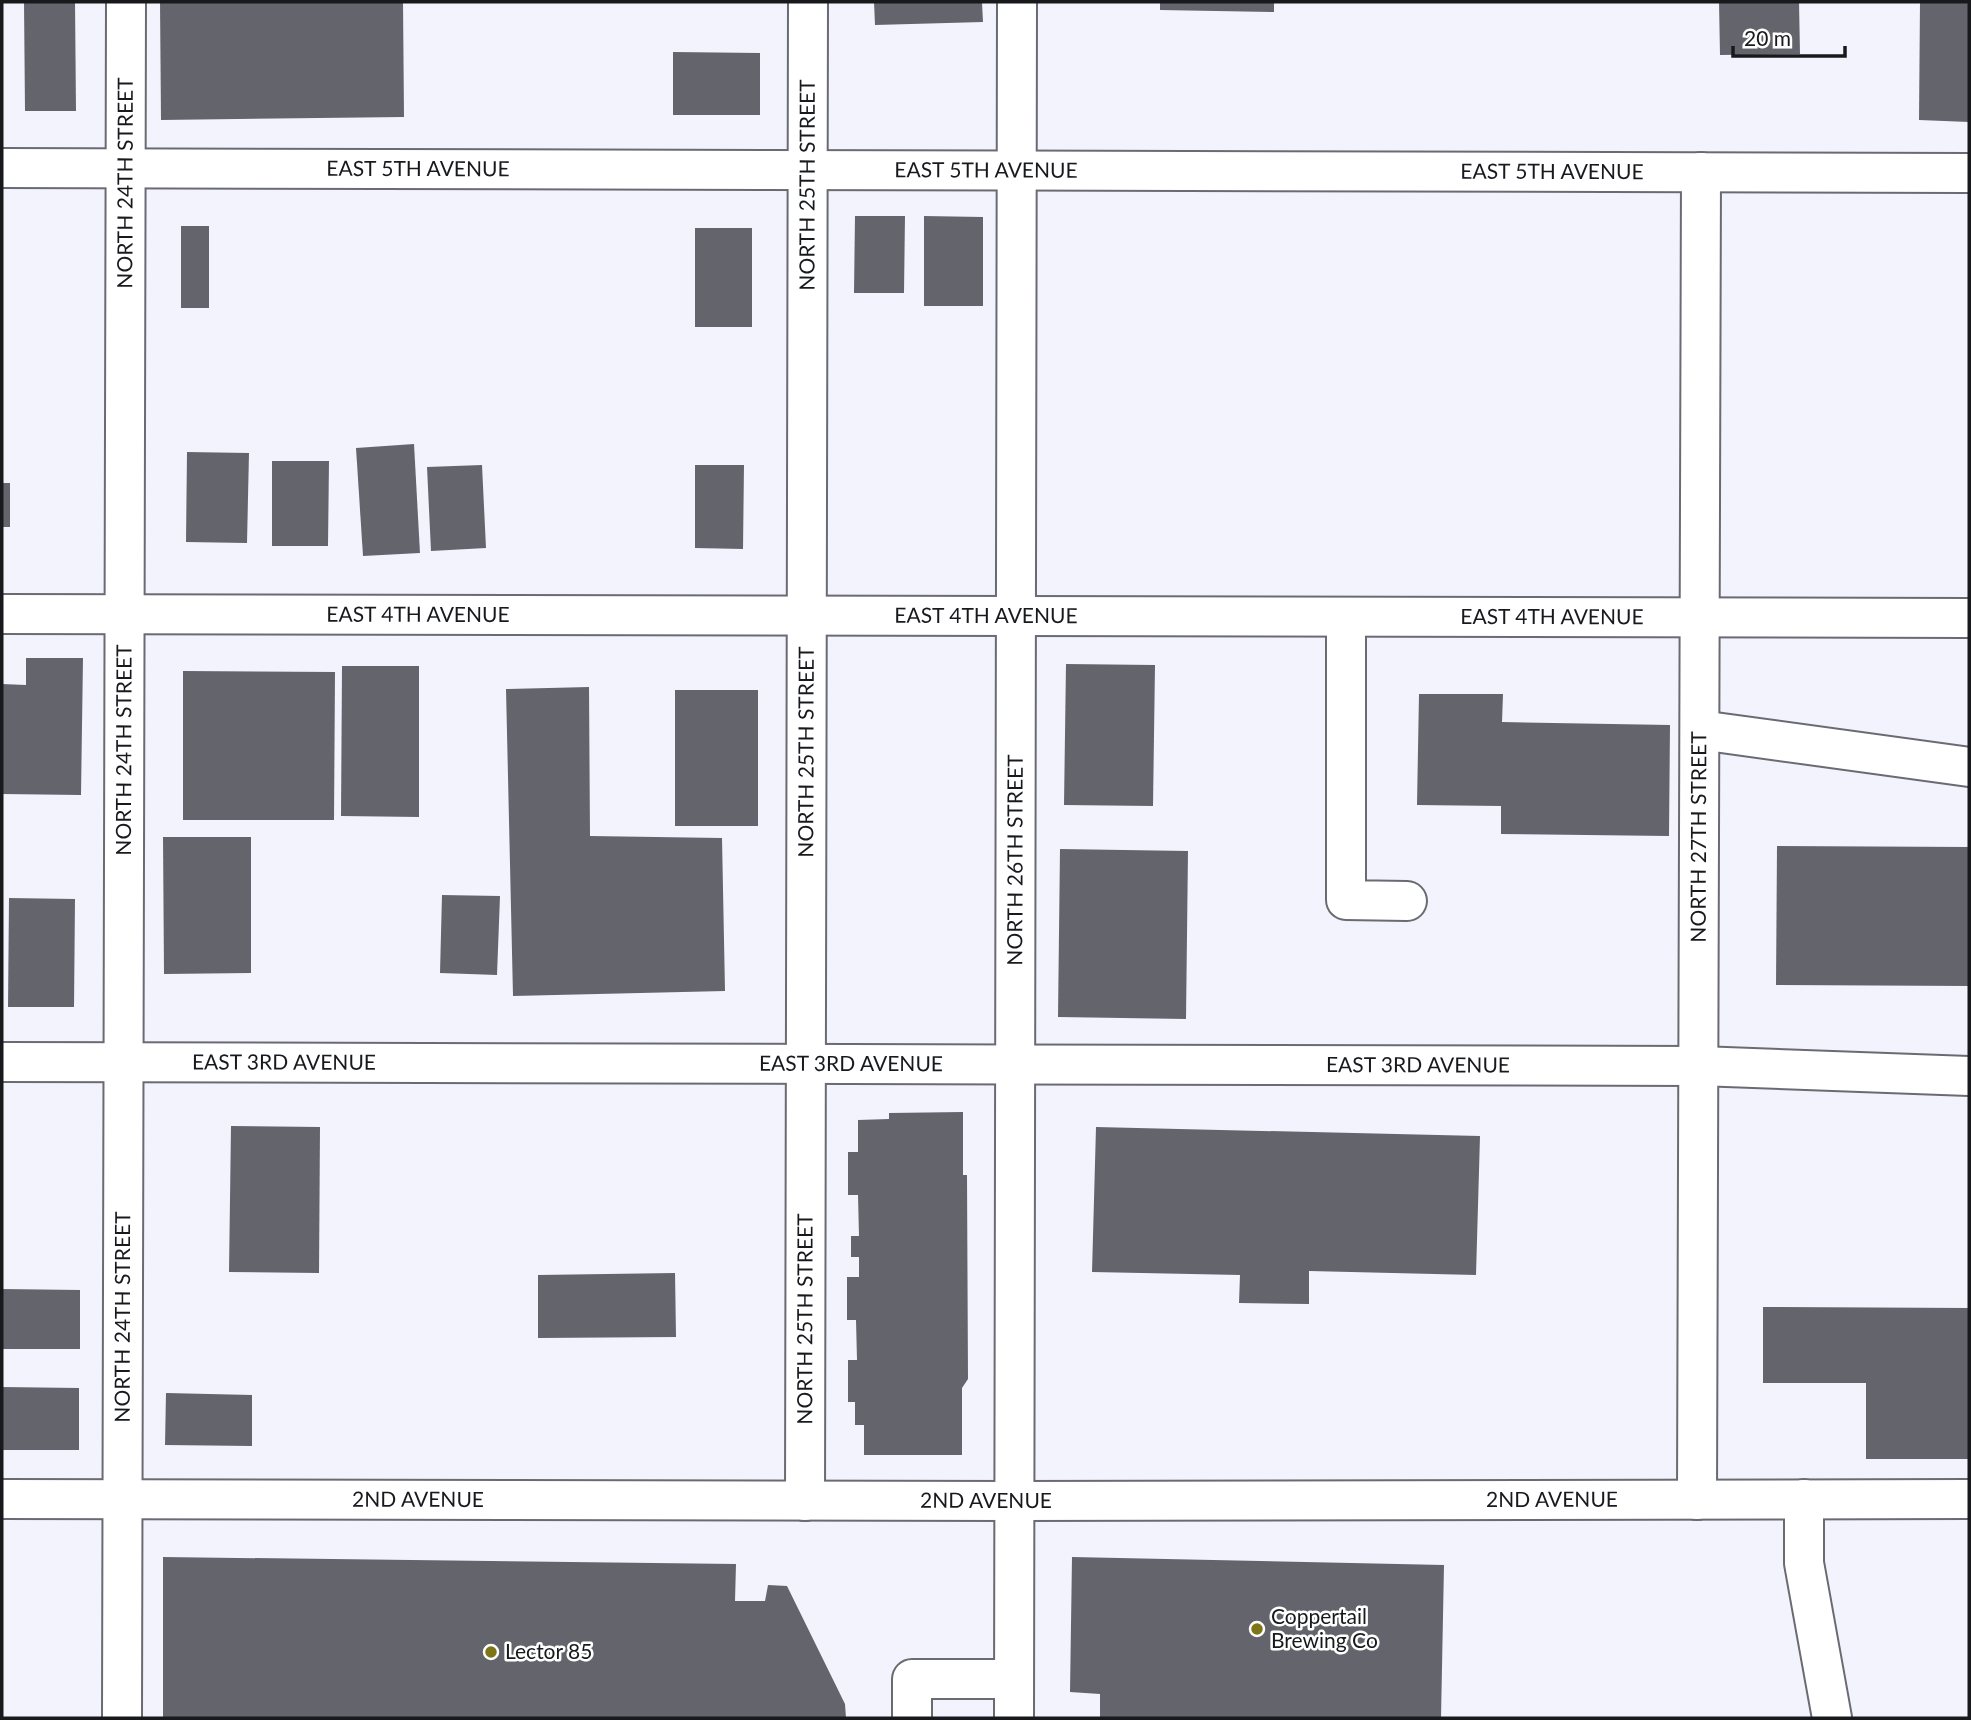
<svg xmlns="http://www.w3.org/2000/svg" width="1971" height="1720" font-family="Lato,sans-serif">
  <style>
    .building { fill: #64656c }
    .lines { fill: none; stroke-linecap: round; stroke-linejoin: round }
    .minor-casing { stroke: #6a6b72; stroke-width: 42 }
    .minor { stroke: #fff; stroke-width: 38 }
    .poi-dot { fill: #7d7518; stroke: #fff; stroke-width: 2.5 }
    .labels { text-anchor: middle; stroke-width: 5; stroke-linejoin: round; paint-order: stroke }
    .street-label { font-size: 21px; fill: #18191c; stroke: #fff }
    .poi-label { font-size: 21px; fill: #18191c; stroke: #fff; text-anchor: start }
  </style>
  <rect width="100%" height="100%" fill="#f2f3fc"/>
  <g class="building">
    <polygon points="24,2 75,2 76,111 25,111"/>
    <polygon points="160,2 403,2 404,117 161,120"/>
    <polygon points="874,2 982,2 983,22 875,25"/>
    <polygon points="1160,2 1274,2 1274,12 1160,10"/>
    <polygon points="1719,2 1799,2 1800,54 1720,55"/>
    <polygon points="1920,2 1969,2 1969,122 1919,120"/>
    <polygon points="673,52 760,53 760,115 673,115"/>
    <polygon points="855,216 905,216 904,293 854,293"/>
    <polygon points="924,216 983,217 983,306 924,306"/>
    <rect x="181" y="226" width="28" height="82"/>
    <rect x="695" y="228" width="57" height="99"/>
    <polygon points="414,444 420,553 363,556 356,448"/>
    <polygon points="187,452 249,453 247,543 186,542"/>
    <polygon points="272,461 329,461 328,546 272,546"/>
    <polygon points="482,465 486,548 431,551 427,467"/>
    <polygon points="695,465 744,465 743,549 695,548"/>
    <rect x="2" y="483" width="8" height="44"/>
    <polygon points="26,658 83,658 81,795 2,794 2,684 26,685"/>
    <polygon points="1066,664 1155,665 1153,806 1064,805"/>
    <polygon points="342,666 419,666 419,817 341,816"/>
    <polygon points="183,671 335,672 334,820 183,820"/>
    <polygon points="589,687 590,836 722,838 725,991 513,996 506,689"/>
    <rect x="675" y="690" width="83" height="136"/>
    <polygon points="1419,694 1503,694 1502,722 1670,725 1669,836 1501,834 1501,806 1417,805"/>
    <polygon points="163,837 251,837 251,973 164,974"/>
    <polygon points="1777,846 1969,847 1969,986 1776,985"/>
    <polygon points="1060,849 1188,851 1186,1019 1058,1017"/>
    <polygon points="442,895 500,896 497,975 440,973"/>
    <polygon points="9,898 75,899 74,1007 8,1007"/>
    <polygon points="963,1112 963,1175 967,1175 968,1379 962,1388 962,1455 864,1455 864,1425 855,1425 855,1402 848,1402 848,1360 857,1360 856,1320 847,1320 847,1277 859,1277 859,1257 851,1257 851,1236 859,1236 858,1195 848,1195 848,1152 858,1152 858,1120 889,1119 889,1113"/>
    <polygon points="231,1126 320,1127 319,1273 229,1272"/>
    <polygon points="1096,1127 1480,1136 1476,1275 1309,1271 1309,1304 1239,1303 1240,1275 1092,1272"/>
    <polygon points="675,1273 676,1337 538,1338 538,1275"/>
    <polygon points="2,1289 80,1290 80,1349 2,1349"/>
    <polygon points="1763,1307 1969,1308 1969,1459 1866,1459 1866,1383 1763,1383"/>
    <polygon points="2,1387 79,1388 79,1450 2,1450"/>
    <polygon points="166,1393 252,1395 252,1446 165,1445"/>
    <polygon points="163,1557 736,1564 735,1601 765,1601 768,1585 787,1586 845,1704 846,1718 163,1718"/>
    <polygon points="1072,1557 1444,1565 1441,1718 1100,1718 1100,1694 1070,1692"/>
  </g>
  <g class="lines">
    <g class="minor-casing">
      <g id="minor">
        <path id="s1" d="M2 168 1969 173"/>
        <path id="s2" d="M2 614 1969 618"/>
        <polyline points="1346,617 1346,900 1407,901"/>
        <polyline points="1700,730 1969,767"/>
        <path id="s3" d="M2 1062 1699 1066 1969 1076"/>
        <path id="s4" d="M2 1499 1014 1501 1969 1499"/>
        <polyline points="1804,1499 1804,1563 1832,1718"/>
        <path id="s5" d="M1697 1500 1701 172"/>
        <path id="s6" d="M805 1501 808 2"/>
        <path id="s7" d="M122 1718 126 2"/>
        <polyline points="912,1718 912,1679 1014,1679"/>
        <path id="s8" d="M1014 1718 1017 2"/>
      </g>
    </g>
    <use href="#minor" class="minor"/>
  </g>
  <g class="poi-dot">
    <circle cx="1257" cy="1629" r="7"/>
    <circle cx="491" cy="1652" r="7"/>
  </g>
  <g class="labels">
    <g class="street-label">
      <text dy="7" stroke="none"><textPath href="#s1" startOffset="416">EAST 5TH AVENUE</textPath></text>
      <text dy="7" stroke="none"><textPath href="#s1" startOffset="984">EAST 5TH AVENUE</textPath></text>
      <text dy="7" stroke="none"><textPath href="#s1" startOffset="1550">EAST 5TH AVENUE</textPath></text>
      <text dy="7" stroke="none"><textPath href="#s7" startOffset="1535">NORTH 24TH STREET</textPath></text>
      <text dy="7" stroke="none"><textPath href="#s6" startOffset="1316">NORTH 25TH STREET</textPath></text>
      <text dy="7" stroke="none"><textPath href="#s2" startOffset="416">EAST 4TH AVENUE</textPath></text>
      <text dy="7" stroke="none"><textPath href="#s2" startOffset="984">EAST 4TH AVENUE</textPath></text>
      <text dy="7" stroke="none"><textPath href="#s2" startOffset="1550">EAST 4TH AVENUE</textPath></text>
      <text dy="7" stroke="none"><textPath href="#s7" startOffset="968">NORTH 24TH STREET</textPath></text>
      <text dy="7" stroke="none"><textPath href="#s6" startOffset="749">NORTH 25TH STREET</textPath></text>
      <text dy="7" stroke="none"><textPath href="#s5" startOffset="663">NORTH 27TH STREET</textPath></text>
      <text dy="7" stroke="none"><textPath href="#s8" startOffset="858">NORTH 26TH STREET</textPath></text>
      <text dy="7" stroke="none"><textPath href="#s3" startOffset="282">EAST 3RD AVENUE</textPath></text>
      <text dy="7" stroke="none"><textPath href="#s3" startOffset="849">EAST 3RD AVENUE</textPath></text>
      <text dy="7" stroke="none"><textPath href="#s3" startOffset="1416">EAST 3RD AVENUE</textPath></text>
      <text dy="7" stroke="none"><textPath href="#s7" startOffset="401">NORTH 24TH STREET</textPath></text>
      <text dy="7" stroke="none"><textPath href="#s6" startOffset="182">NORTH 25TH STREET</textPath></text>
      <text dy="7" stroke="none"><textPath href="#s4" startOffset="416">2ND AVENUE</textPath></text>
      <text dy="7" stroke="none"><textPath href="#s4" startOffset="1550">2ND AVENUE</textPath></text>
      <text dy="7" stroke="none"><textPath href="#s4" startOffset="984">2ND AVENUE</textPath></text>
    </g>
    <g class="poi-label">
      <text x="1271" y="1624">Coppertail<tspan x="1271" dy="24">Brewing Co</tspan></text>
      <text x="505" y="1659">Lector 85</text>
    </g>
  </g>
  <rect width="1971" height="1720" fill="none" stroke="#18191c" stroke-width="7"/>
  <path d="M1733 46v10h112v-10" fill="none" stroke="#18191c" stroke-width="3.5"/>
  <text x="1744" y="46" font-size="21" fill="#18191c" stroke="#ffffff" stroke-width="5" paint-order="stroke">20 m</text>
</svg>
